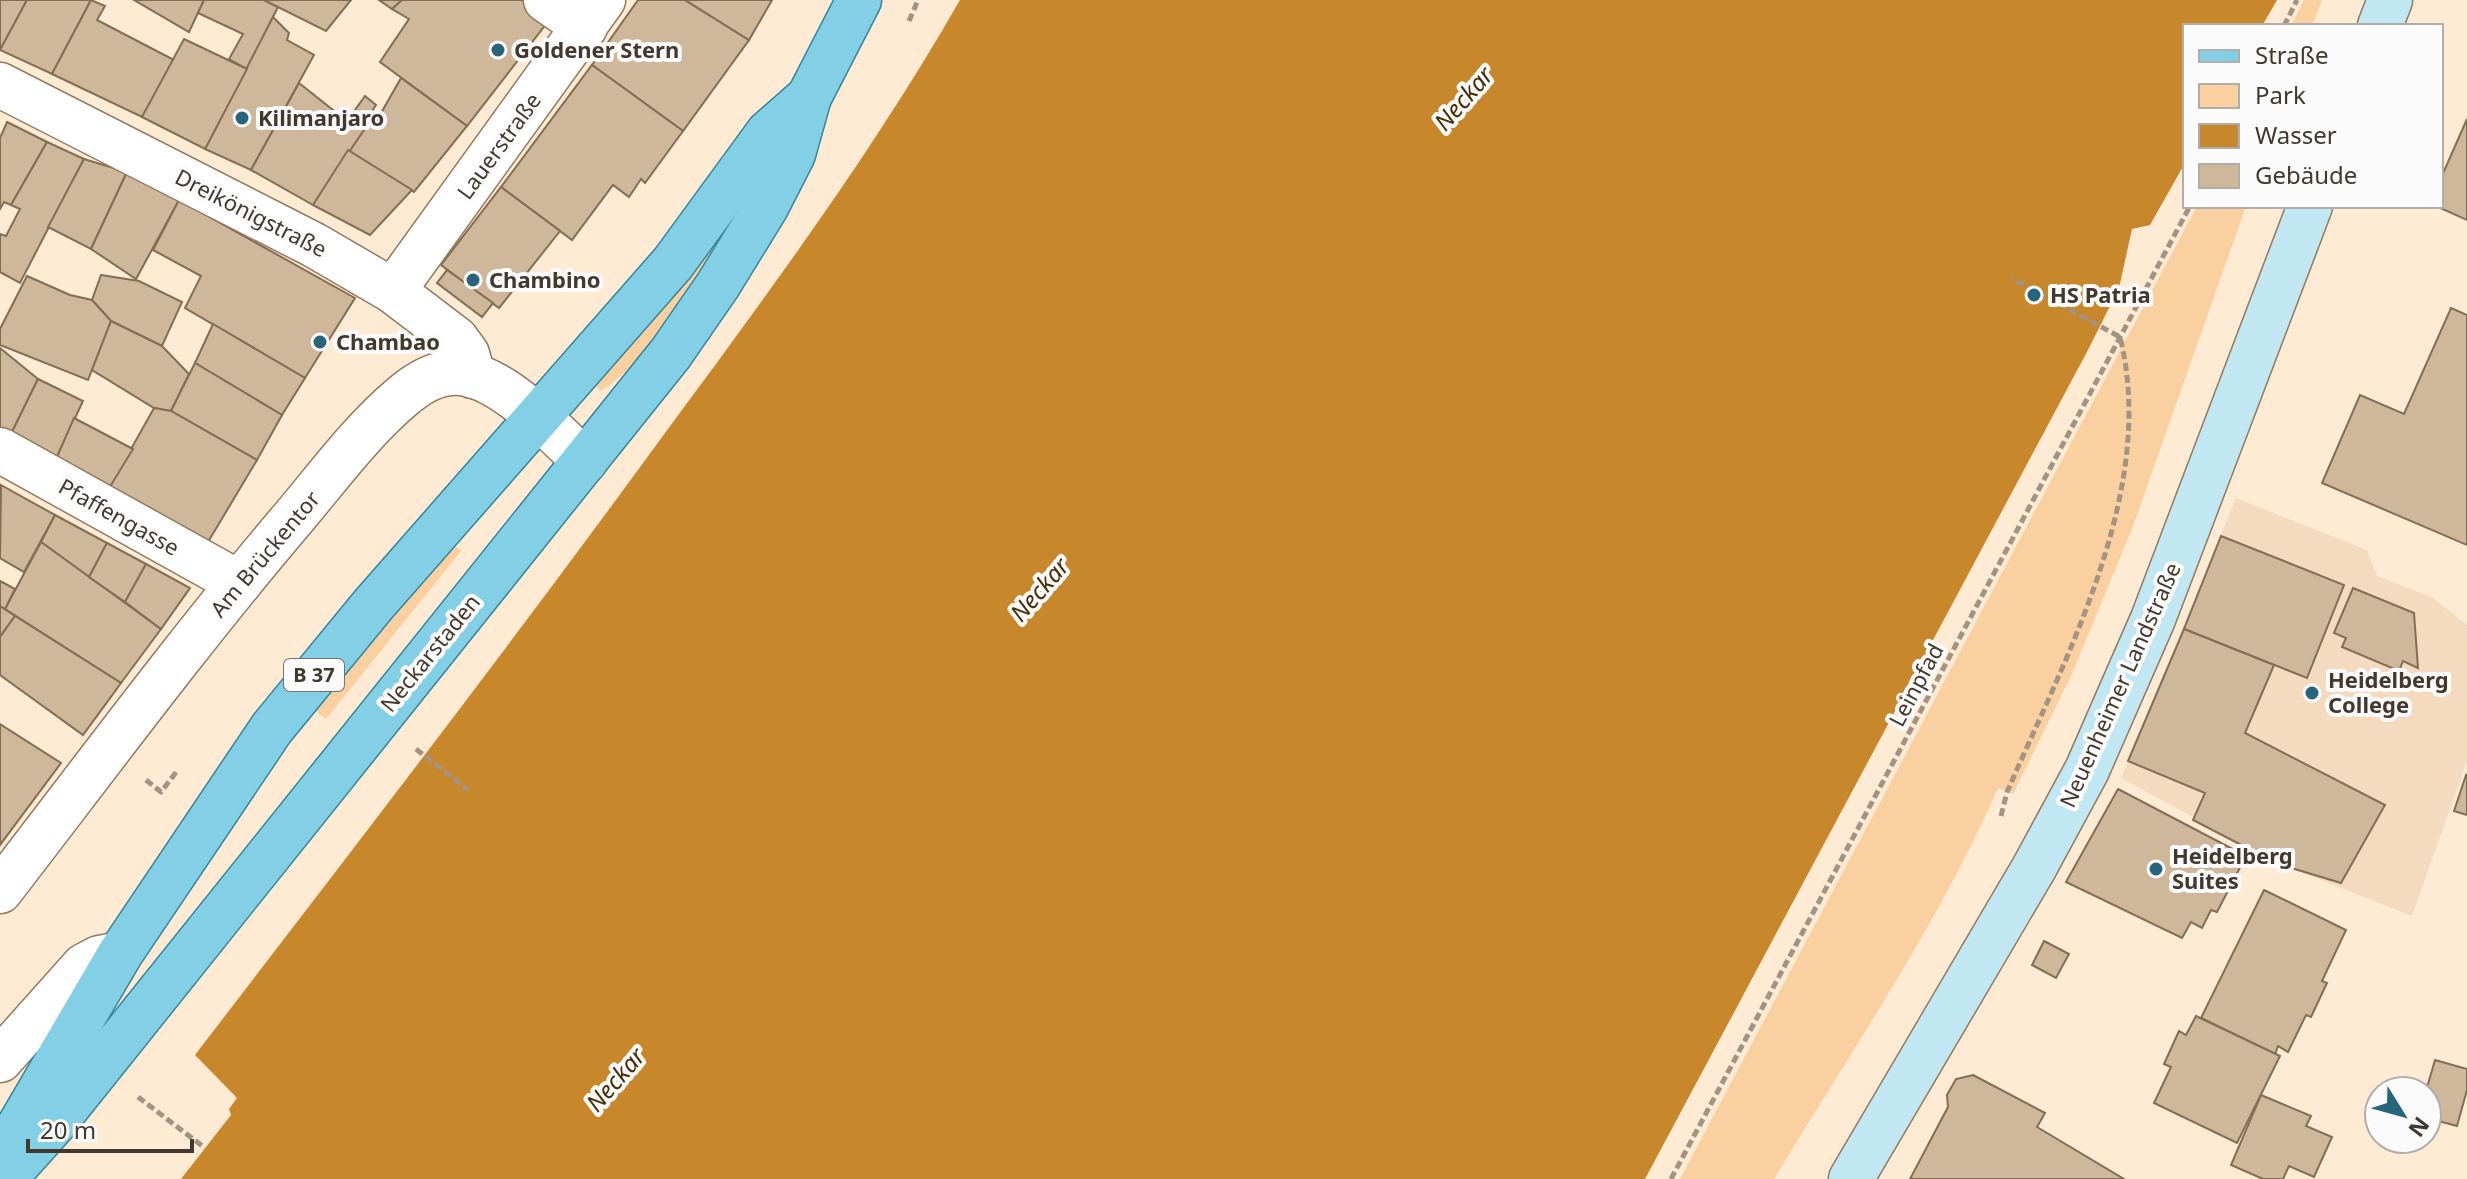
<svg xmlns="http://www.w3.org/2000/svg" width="2467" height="1179" font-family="'Noto Sans',sans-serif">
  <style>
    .built { fill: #f4dbc0 }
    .green { fill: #fad0a0 }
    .water { fill: #c8872b }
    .building { fill: #cfb79b; stroke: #836d53; stroke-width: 2 }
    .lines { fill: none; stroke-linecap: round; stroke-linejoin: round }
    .pedestrian-casing { stroke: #917a60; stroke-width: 47 }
    .minor-casing { stroke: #917a60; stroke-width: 47 }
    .secondary-casing { stroke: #917a60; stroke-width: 47 }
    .primary-casing { stroke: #35859a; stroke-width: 47 }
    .path { stroke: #a29382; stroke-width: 5; stroke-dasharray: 8 4; stroke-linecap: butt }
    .pedestrian { stroke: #fff; stroke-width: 44 }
    .minor { stroke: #fff; stroke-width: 44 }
    .secondary { stroke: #c0e7f2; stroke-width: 44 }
    .primary { stroke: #82cfe6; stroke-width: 44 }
    .poi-dot { fill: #26657a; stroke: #fbfbfb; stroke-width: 3 }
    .labels { text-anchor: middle; stroke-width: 8; stroke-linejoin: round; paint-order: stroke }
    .shield { fill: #fbfbfb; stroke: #7a726b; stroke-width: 2 }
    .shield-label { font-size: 20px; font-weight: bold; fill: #42382d }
    .poi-label { font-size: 22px; font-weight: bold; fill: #42382d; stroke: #fbfbfb; text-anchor: start }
    .street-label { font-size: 22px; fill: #42382d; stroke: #fbfbfb }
    .water-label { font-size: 24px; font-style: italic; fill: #482d07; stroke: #fbfbfb }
  </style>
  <rect width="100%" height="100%" fill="#ffead3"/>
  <polygon class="built" points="2236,498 2367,550 2377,576 2432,597 2467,625 2467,761 2412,916 2275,862 2121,778"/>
  <g class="green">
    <polygon points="2304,0 2322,0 2312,26 2291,26"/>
    <path d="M2197 206H2246L2132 529 2071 676 2013 794 1998 788C1938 925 1851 1051 1774 1179H1680Z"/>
    <path d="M729 220 735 224C695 282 660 352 601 391L595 385Z"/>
    <polygon points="452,544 461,551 326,719 315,711"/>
  </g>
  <path class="water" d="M960 0H2277L2262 26H2185V163L2150 225 2132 229 2119 288 2088 350 1645 1179H181L231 1115 229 1109 237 1098 195 1055C353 849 512 643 665 433 769 292 873 152 960 0Z"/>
  <g class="building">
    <polygon points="0,0 27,0 0,50"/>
    <polygon points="27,0 91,0 52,74 0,50"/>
    <polygon points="91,0 105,6 97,20 174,60 142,117 52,74"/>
    <polygon points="134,0 204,0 189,32"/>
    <polygon points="204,0 264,0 278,7 247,69 229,59 243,34 198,13"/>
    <polygon points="264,0 351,0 326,31"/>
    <polygon points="379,0 402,0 392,9"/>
    <polygon points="402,0 522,0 550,19 467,126 380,62 409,19 392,9"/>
    <polygon points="638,0 685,0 749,40 683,131 592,65"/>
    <polygon points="685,0 772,0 749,40"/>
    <polygon points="273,17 289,33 287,40 314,55 251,170 205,149"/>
    <polygon points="184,39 247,69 205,149 142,117"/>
    <polygon points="592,65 683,131 645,183 641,179 629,197 613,185 572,240 501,187"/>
    <polygon points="401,78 467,126 414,192 348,150 368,124 373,127"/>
    <polygon points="299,83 347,121 365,96 376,105 364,123 368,124 313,205 251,170"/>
    <polygon points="2467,119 2467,220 2436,206 2441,206 2441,178"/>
    <polygon points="7,122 47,142 11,205 4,202 0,209 0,138"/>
    <polygon points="47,142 84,159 20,283 0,272 0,234 6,236 20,209 11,205"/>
    <polygon points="348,150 412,190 370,235 313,205"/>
    <polygon points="84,159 127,172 91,249 48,227"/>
    <polygon points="127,172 179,200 136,279 91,249"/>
    <polygon points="501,187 560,231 499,308 441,265"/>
    <polygon points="179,200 355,298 305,378 185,308 201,276 153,250"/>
    <polygon points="447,270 493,303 482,317 437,283"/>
    <polygon points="101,275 139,281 182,302 162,346 111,321 92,300"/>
    <polygon points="27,276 70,295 92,300 111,321 88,380 0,345 0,329"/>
    <polygon points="2451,308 2467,315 2467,545 2322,483 2360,395 2404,414"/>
    <polygon points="111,321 162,346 189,374 171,411 154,408 92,370"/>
    <polygon points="213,324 305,378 282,415 195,363"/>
    <polygon points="0,348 38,379 10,436 0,428"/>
    <polygon points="195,363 282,415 257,460 171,411"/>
    <polygon points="38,379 83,401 56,459 10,436"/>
    <polygon points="154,408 171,411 257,460 208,542 108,490"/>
    <polygon points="74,418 133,449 108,490 56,459"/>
    <polygon points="1,485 55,515 24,572 0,558"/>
    <polygon points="55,515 107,543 89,577 41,542"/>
    <polygon points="2221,536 2344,585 2307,678 2184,629"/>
    <polygon points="41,542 161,629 121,683 5,609"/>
    <polygon points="107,543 146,564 125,602 89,577"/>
    <polygon points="146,564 190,588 161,629 125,602"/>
    <polygon points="0,581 15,589 5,609 0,606"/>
    <polygon points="2353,588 2414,613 2418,668 2403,661 2399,671 2342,647 2346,638 2334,633"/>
    <polygon points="0,606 15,616 0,637"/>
    <polygon points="15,616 121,683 83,735 0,675 0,637"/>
    <polygon points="2184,629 2274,665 2245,733 2385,805 2341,883 2278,864 2193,820 2205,793 2128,761"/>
    <polygon points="0,724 61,763 0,845"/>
    <polygon points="2466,775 2467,776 2467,815 2454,811"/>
    <polygon points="2118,789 2246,856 2217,912 2211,910 2202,928 2191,922 2182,938 2066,882"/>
    <polygon points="2264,890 2346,930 2322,981 2327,983 2311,1017 2306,1015 2288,1052 2278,1046 2275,1054 2201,1018"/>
    <polygon points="2044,941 2069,954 2056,978 2032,965"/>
    <polygon points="2196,1016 2280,1056 2237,1143 2154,1103 2171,1067 2164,1064 2179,1031 2186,1035"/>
    <polygon points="2435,1060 2467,1069 2467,1090 2457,1126 2427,1118 2426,1091"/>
    <polygon points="1973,1075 2045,1113 2037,1127 2124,1179 1910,1179 1948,1107 1947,1095 1956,1079"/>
    <polygon points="2261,1095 2311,1116 2306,1126 2332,1137 2314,1177 2289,1166 2283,1179 2263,1179 2231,1165"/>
  </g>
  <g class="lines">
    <g class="pedestrian-casing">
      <g id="pedestrian">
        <polyline points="546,0 585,27"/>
        <polyline points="0,85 314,245 393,291 456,339 467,354 473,376"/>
        <polyline points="393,291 603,0"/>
        <polyline points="0,450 239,583"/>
      </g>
    </g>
    <g class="minor-casing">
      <g id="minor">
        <path d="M0 891C95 768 188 642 289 523 325 481 360 432 403 396 416 385 432 374 451 373 497 369 553 432 585 461"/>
        <polyline points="0,1060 84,966 99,958 120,954"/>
      </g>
    </g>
    <g class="secondary-casing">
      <g id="secondary">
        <polyline points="2380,26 2390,0"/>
        <polyline points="1851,1179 2034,868 2087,770 2153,619 2310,206"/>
      </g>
    </g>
    <g class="primary-casing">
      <g id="primary">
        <polyline points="1,1157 120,954 272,728 373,605 673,263 768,133 809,97"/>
        <polyline points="4,1179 56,1121 671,353 718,285 766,207 793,154 809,97 859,0"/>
      </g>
    </g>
    <g class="path">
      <polyline points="909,21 918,0"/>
      <polyline points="2284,26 2297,0"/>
      <polyline points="416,749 468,790"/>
      <polyline points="146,780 161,792 177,771"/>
      <path d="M2001 816 2007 792C2066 656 2158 489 2120 337L2011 278"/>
      <polyline points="138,1097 205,1148"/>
      <polyline points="1671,1179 2190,206"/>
    </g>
    <use href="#pedestrian" class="pedestrian"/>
    <use href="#minor" class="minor"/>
    <use href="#secondary" class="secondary"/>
    <use href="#primary" class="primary"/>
  </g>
  <g class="poi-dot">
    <circle cx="498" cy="50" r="8"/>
    <circle cx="242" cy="118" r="8"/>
    <circle cx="473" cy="280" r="8"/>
    <circle cx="2034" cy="295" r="8"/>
    <circle cx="320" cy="342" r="8"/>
    <circle cx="2312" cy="693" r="8"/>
    <circle cx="2156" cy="869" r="8"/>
  </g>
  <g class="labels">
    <rect class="shield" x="284" y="659" width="60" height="32" rx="6"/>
    <g class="shield-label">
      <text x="314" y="682">B 37</text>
    </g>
    <g class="poi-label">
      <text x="514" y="58">Goldener Stern</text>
      <text x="258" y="126">Kilimanjaro</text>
      <text x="489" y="288">Chambino</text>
      <text x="2050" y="303">HS Patria</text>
      <text x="336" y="350">Chambao</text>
      <text x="2328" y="688">Heidelberg<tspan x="2328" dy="25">College</tspan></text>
      <text x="2172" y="864">Heidelberg<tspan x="2172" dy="25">Suites</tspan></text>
    </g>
    <g class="street-label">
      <text transform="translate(499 146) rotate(-54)" y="8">Lauerstraße</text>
      <text transform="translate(251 213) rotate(27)" y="8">Dreikönigstraße</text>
      <text transform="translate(119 517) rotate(29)" y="8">Pfaffengasse</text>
      <text transform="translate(265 554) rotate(-50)" y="8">Am Brückentor</text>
      <text transform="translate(430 653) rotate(-51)" y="8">Neckarstaden</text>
      <text transform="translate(1916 685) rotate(-62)" y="8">Leinpfad</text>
      <text transform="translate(2120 685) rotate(-66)" y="8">Neuenheimer Landstraße</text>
    </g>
    <g class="water-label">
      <text transform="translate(1464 99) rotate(-49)" y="8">Neckar</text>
      <text transform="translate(1040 590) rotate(-49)" y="8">Neckar</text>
      <text transform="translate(616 1080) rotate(-49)" y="8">Neckar</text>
    </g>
  </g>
  <rect x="2183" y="24" width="260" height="184" fill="#fbfbfb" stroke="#b1ada9" stroke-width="2"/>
  <rect x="2199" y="50" width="40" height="12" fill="#82cfe6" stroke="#b1ada9" stroke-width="2"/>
  <text x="2255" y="64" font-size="24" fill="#42382d">Straße</text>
  <rect x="2199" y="84" width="40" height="24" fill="#fad0a0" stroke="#b1ada9" stroke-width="2"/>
  <text x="2255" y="104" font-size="24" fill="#42382d">Park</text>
  <rect x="2199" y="124" width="40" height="24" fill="#c8872b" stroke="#b1ada9" stroke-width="2"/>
  <text x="2255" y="144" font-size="24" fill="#42382d">Wasser</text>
  <rect x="2199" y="164" width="40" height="24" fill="#cfb79b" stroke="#b1ada9" stroke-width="2"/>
  <text x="2255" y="184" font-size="24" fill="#42382d">Gebäude</text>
  <g transform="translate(2403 1115) rotate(127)"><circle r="38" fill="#fbfbfb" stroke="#b1ada9" stroke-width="2"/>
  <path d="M0-6L14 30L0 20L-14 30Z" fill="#26657a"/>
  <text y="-12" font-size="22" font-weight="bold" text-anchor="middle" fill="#42382d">N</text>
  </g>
  <path d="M28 1139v12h164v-12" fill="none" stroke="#42382d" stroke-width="4"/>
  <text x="40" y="1139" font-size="24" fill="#42382d" stroke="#fbfbfb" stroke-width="6" paint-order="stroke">20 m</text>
</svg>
